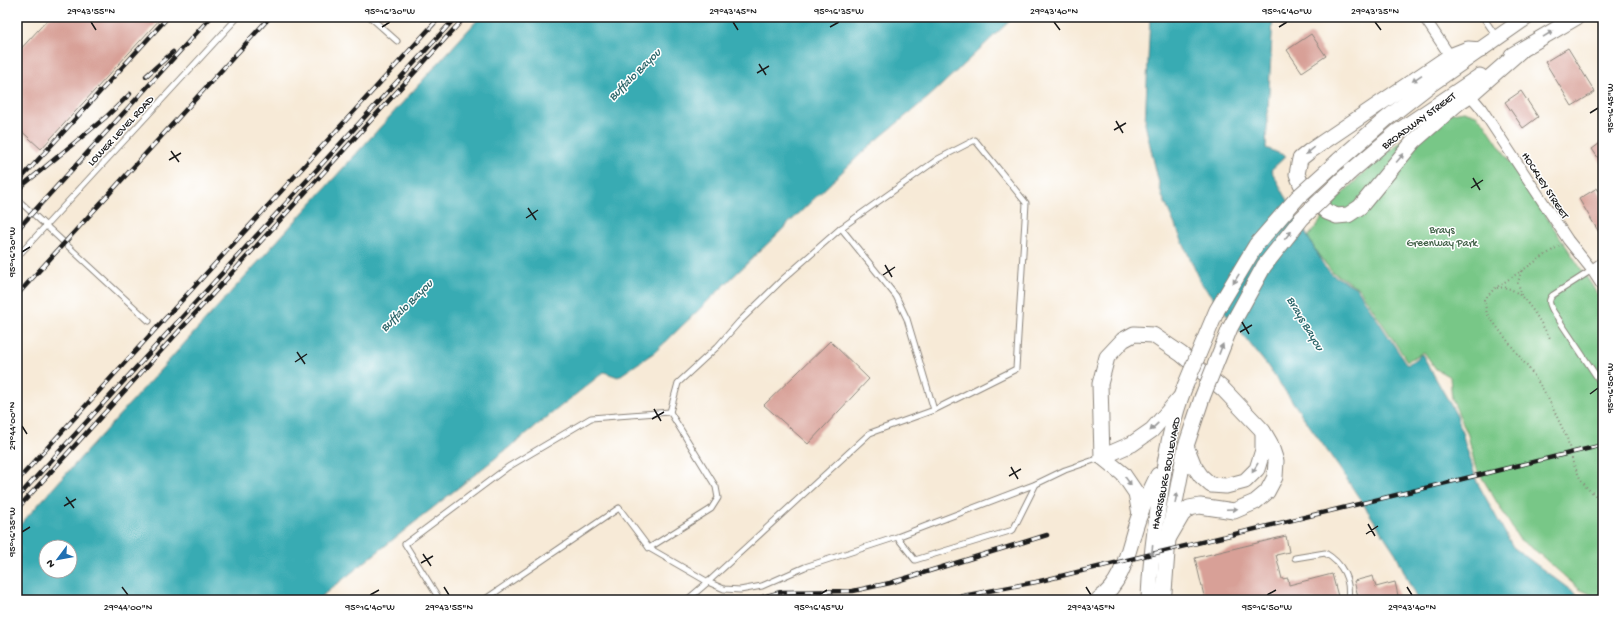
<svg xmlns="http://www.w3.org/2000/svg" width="1620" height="617" font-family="'Gochi Hand',sans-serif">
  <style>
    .green { fill: #78c787; stroke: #4a7252 }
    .water { fill: #39abb3; stroke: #2a6468; fill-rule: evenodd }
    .building { fill: #d8a097 }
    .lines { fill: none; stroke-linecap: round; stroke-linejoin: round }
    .service-casing { stroke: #8a837a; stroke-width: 7 }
    .minor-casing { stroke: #8a837a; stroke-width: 12 }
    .primary-casing { stroke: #8a837a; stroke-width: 17 }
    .path { stroke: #8a837a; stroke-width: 2; stroke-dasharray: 1 3; stroke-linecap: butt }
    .service { stroke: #fff; stroke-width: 5 }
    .minor { stroke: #fff; stroke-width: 10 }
    .primary { stroke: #fff; stroke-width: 15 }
    .rail-casing { stroke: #1c1c1c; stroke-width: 4.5 }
    .rail { stroke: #fff; stroke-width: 3; stroke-dasharray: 9; stroke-linecap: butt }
    .primary-bridge-casing { stroke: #8a837a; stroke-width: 17; stroke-linecap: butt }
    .primary-bridge { stroke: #fff; stroke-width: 15 }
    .oneway { fill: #999 }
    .ticks { fill: none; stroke: #1c1c1c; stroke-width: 1.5 }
    .labels { text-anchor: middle; stroke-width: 3; stroke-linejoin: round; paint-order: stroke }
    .street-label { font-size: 11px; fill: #1c1c1c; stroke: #fff }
    .park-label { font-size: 11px; fill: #416047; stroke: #fff }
    .water-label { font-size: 12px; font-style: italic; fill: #2a6468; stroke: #fff }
    .neatline { fill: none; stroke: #1c1c1c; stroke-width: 1.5 }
    .ticks-label { font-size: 10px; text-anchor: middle; fill: #1c1c1c }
  </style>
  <rect width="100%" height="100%" fill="#fff"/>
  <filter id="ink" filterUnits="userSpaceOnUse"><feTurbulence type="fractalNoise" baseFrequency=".025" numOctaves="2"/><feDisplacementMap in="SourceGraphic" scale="8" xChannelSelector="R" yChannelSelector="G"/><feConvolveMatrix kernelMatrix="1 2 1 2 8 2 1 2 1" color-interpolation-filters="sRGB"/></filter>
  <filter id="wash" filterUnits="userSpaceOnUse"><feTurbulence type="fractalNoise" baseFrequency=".012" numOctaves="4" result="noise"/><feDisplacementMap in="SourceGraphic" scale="16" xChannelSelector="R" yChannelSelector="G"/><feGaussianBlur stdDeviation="0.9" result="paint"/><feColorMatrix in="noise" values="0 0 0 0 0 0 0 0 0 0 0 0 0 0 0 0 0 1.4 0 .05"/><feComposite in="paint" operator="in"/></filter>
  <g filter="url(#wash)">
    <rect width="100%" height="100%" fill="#f7ead7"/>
    <polygon class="green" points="1464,111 1476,115 1483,121 1603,302 1603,597 1597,597 1579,589 1536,551 1519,539 1475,466 1468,435 1452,399 1450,377 1436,369 1424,352 1407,361 1359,288 1332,272 1317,253 1308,237 1339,197 1374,163 1416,130 1440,115"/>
    <g class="water">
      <path d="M480 17H1014L930 96 866 149 655 352 618 377 604 372 317 600H17V528ZM46 547H70V571H46Z"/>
      <polygon points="1150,17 1273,17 1266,148 1286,156 1271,170 1324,266 1333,275 1357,288 1407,365 1422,354 1457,416 1477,482 1513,547 1581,598 1603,599 1603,600 1417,600 1396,554 1340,469 1266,364 1201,283 1162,196 1145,124"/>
    </g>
    <g id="blocks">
      <g class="building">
        <polygon points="50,17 162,17 41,149 17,127 17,53"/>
        <polygon points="1311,34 1326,56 1302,72 1287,50"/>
        <polygon points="1568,48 1595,92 1572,106 1545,62"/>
        <polygon points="1521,91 1538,117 1523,128 1505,102"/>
        <polygon points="1603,141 1603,165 1592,149"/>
        <polygon points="1597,188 1603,198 1603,239 1579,199"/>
        <polygon points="830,341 869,379 808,444 764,405"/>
        <polygon points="1286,536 1289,552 1276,555 1282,579 1288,578 1289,585 1332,574 1339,600 1205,600 1195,558"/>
        <polygon points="1373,576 1376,587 1395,582 1399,600 1359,600 1354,581"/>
      </g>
    </g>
  </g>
  <g filter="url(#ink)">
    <use href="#blocks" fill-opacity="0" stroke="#8a837a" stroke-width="1"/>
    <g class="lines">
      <g class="service-casing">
        <g id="service">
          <polyline points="370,17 397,41"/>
          <polyline points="1483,17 1496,36"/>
          <polyline points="17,199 149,321"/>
          <polyline points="17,257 238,17"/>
          <path d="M1592 270 1553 295C1547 300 1550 305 1553 311L1603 386"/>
          <polyline points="670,412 678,383 718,346 739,322 782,280 841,228 938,159 975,140 1026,203 1016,369 934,410"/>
          <polyline points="1036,484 1065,470 1100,458"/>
          <path d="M1295 558 1325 553C1342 563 1351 579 1348 600"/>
          <polyline points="440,600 405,544 508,467 591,418 670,412 716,487 718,498 711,509 649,548"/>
          <polyline points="484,600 619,508 649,548 708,582 870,433 934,410 907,319 896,296 841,228"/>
          <polyline points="687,600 708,582 724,589 740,590 762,586 805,567 897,537 1036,484 1013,530 915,560 897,537"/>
        </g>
      </g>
      <g class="minor-casing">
        <g id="minor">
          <polyline points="1424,17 1450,56"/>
          <polyline points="1470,95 1481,108 1568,240 1592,270 1603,287"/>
          <polyline points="1592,270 1603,262"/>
        </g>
      </g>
      <g class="primary-casing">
        <g id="primary">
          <polyline points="1481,50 1468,49 1450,56 1310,151 1300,159 1297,174 1301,184 1313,199 1327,212 1337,216 1348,215 1360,207 1414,141 1459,102 1470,95 1520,51"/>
          <polyline points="1512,55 1577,17"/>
          <polyline points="1338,161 1386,119 1431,84 1527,17"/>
          <polyline points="1349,173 1397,132 1480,76"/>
          <polyline points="1186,446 1194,466 1201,476 1211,485 1226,486 1245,481 1257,469 1263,450 1263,434"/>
          <polyline points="1102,457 1132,444 1152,430 1179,399"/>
          <polyline points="1140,514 1136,493 1123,474 1102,457 1100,384 1107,357 1123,340 1134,334 1153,335 1181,354 1223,389 1263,431 1270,443 1276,461 1275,477 1267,492 1255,502 1234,511 1200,506 1189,508 1182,515 1168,539"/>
          <path d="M1098 600C1127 580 1128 544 1140 514 1145 501 1152 488 1158 475"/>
          <path d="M1149 600C1150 563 1155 527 1161 490 1166 455 1172 418 1185 386"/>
          <polyline points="1156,600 1164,592 1168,539 1183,461 1186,446 1202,398"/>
        </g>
      </g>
      <g class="path">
        <polyline points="1559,246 1494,289 1484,300 1487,314 1533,374 1547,396 1567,438 1573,463 1580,478 1587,488 1603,502"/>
        <polyline points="1521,271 1518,283 1522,296"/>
        <path d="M1497 288C1521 282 1539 321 1550 338"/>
      </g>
      <use href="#service" class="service"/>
      <use href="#minor" class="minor"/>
      <use href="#primary" class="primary"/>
      <g class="rail-casing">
        <g id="rail">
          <polyline points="146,76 173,52"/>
          <polyline points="17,183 168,17"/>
          <polyline points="17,190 106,117 130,94"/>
          <polyline points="17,230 211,17"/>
          <polyline points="17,295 270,17"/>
          <polyline points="17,481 440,17"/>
          <polyline points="17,498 456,17"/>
          <polyline points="17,509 465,17"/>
          <polyline points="752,600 781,592 853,591 890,583 1047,535"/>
          <polyline points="942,600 1036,582 1603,445"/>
        </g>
      </g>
      <use href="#rail" class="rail"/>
      <g class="primary-bridge-casing">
        <g id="primary-bridge">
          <polyline points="1185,386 1217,310 1256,245 1298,197 1338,161"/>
          <polyline points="1202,398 1230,328 1264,266 1302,218 1349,173"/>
        </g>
      </g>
      <use href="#primary-bridge" class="primary-bridge"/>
    </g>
    <defs><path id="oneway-solid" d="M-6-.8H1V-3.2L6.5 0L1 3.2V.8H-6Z"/></defs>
    <g class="oneway">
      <use href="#oneway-solid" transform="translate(1548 34) rotate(-31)"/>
      <use href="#oneway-solid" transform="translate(1417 78) rotate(146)"/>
      <use href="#oneway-solid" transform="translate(1310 151) rotate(141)"/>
      <use href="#oneway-solid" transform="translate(1400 158) rotate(-50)"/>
      <use href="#oneway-solid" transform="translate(1288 235) rotate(-52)"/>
      <use href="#oneway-solid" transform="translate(1236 279) rotate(122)"/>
      <use href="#oneway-solid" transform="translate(1221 349) rotate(-69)"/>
      <use href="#oneway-solid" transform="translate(1154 427) rotate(136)"/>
      <use href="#oneway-solid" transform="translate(1255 468) rotate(121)"/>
      <use href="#oneway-solid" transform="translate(1128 481) rotate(55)"/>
      <use href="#oneway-solid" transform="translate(1176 498) rotate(-80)"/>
      <use href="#oneway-solid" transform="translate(1232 509) rotate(-2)"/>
      <use href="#oneway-solid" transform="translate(1152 551) rotate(97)"/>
    </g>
  </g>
  <path class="ticks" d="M91 22 96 30M733 22 738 30M1054 22 1060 30M1375 22 1381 30M382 27 390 22M830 27 839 22M1279 27 1287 22M759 64 766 75M757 73 769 66M1590 113 1598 108M1116 121 1123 133M1114 130 1126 123M171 151 179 162M169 160 181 153M1473 178 1480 190M1471 188 1483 180M528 208 536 220M526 218 538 210M22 252 30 247M885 265 892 277M883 275 895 267M1242 322 1249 334M1240 332 1252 325M297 352 305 364M295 362 307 354M1590 394 1598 388M654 409 661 421M652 419 664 412M22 426 27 434M1011 467 1018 479M1009 476 1021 469M66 497 74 508M64 506 76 499M1368 524 1375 536M22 532 30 527M1366 534 1378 526M423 554 431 566M421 563 433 556M122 587 128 595M444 587 449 595M1086 587 1091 595M1407 587 1412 595M370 595 379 590M819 595 827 590M1267 595 1276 590"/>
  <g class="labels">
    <g class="street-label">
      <text transform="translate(1418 120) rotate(-36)" y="4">BROADWAY STREET</text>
      <text transform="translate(120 130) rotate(-47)" y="4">LOWER LEVEL ROAD</text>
      <text transform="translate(1546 185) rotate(57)" y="4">HOCKLEY STREET</text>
      <text transform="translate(1165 473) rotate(-79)" y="4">HARRISBURG BOULEVARD</text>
    </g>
    <g class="park-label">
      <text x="1442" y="233">Brays<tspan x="1442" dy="13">Greenway Park</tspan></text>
    </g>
    <g class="water-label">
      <text transform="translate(634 74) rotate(-45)" y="4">Buffalo Bayou</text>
      <text transform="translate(406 305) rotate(-45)" y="4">Buffalo Bayou</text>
      <text transform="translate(1306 323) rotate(59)" y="4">Brays Bayou</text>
    </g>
  </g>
  <rect width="1620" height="617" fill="none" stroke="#fff" stroke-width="44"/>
  <g transform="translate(58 559) rotate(238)"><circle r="19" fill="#ffffff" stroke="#a4a4a4"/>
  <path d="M0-3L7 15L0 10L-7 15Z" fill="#1f6fb2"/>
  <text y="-6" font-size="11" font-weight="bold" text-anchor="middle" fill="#1c1c1c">N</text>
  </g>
  <rect x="22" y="22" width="1576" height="573" class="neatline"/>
  <g class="ticks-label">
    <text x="91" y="14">29°43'55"N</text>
    <text x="390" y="14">95°16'30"W</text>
    <text x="733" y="14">29°43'45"N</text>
    <text x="839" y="14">95°16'35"W</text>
    <text x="1054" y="14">29°43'40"N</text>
    <text x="1287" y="14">95°16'40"W</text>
    <text x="1375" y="14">29°43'35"N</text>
    <text transform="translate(1609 108) rotate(-90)" y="4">95°16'45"W</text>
    <text transform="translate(11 252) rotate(-90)" y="4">95°16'30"W</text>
    <text transform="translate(1609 388) rotate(-90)" y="4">95°16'50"W</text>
    <text transform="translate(11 426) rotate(-90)" y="4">29°44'00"N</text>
    <text transform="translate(11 532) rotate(-90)" y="4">95°16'35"W</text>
    <text x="128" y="610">29°44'00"N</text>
    <text x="370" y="610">95°16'40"W</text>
    <text x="449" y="610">29°43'55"N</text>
    <text x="819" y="610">95°16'45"W</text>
    <text x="1091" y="610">29°43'45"N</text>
    <text x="1267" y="610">95°16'50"W</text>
    <text x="1412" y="610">29°43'40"N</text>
  </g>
</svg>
